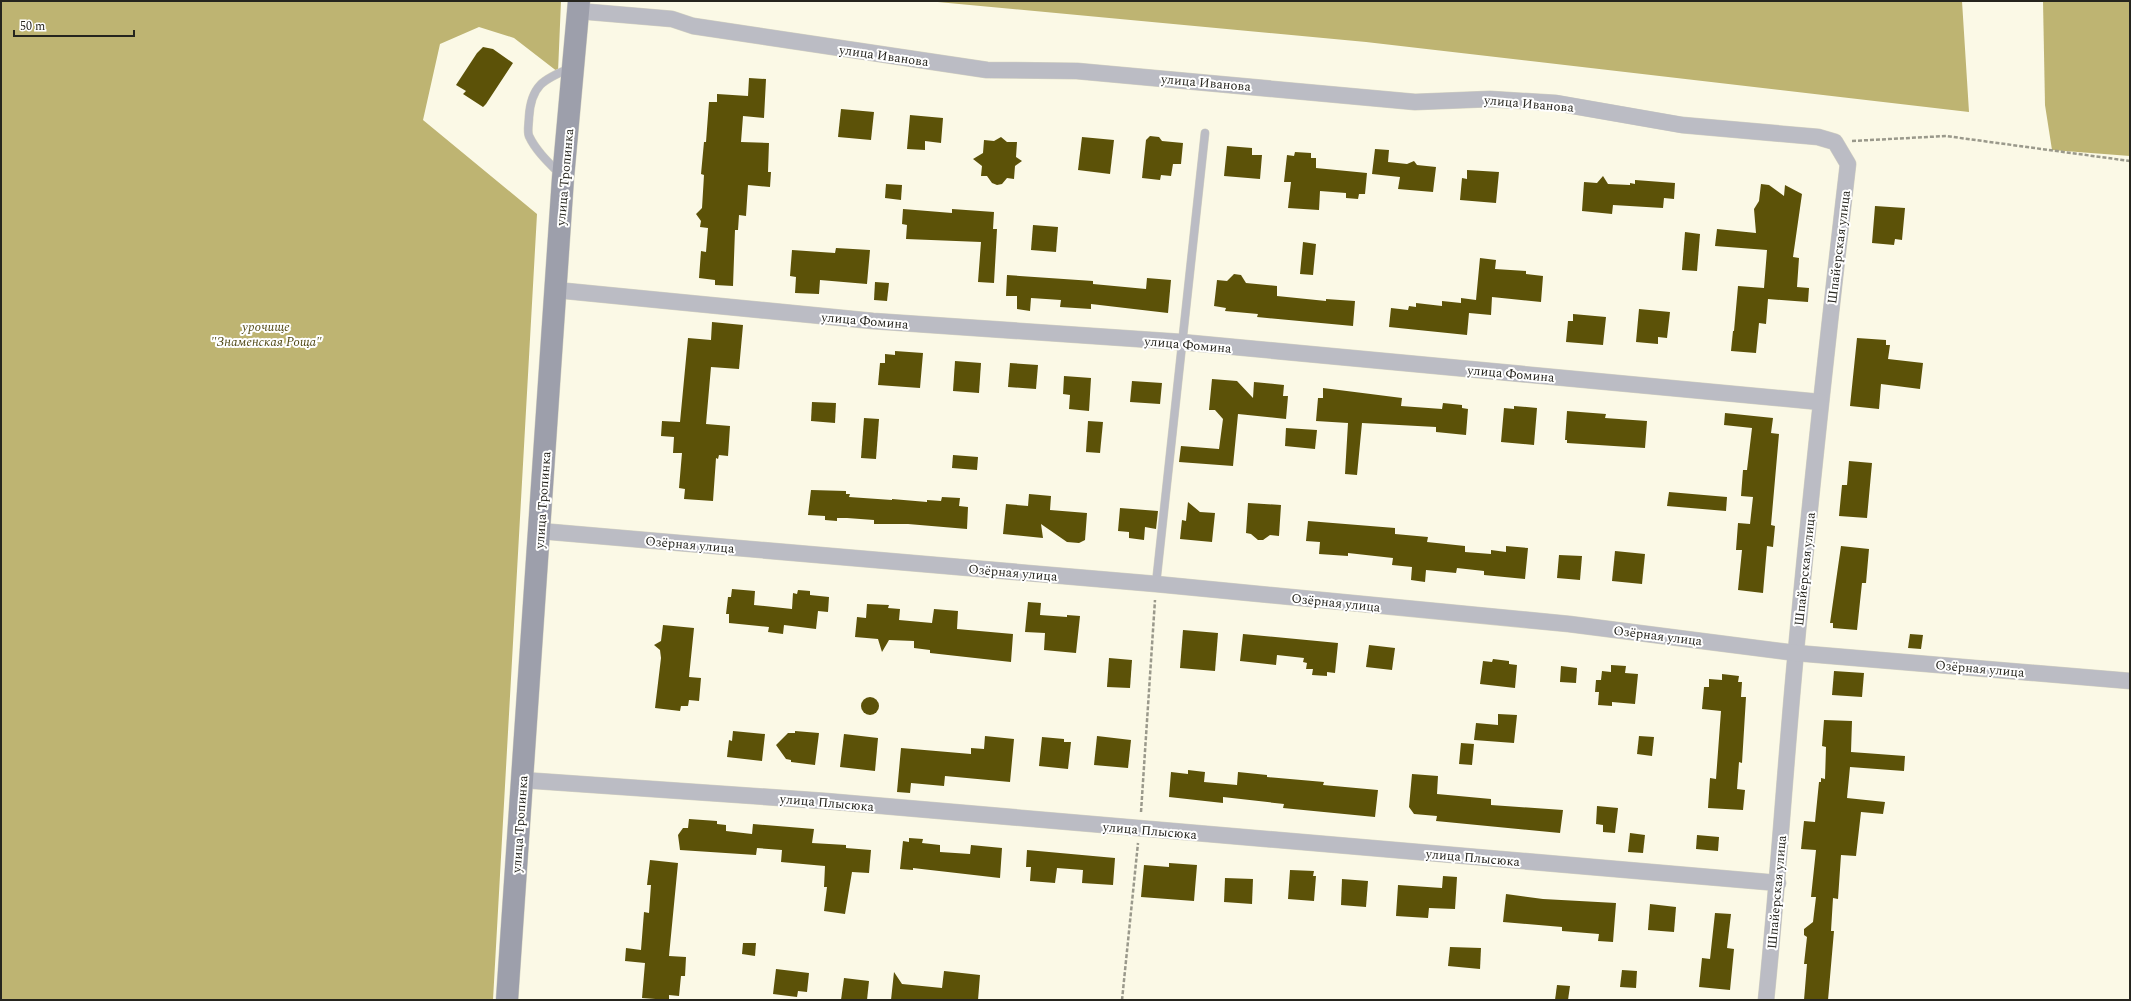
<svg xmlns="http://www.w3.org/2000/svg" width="2131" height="1001" font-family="Spectral,serif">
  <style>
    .forest { fill: #beb472 }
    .building { fill: #5c5208 }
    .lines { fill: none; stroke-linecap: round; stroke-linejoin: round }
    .lane-casing { stroke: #d5d3c2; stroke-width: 9 }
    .street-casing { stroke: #d5d3c2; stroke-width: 17 }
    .secondary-casing { stroke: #d5d3c2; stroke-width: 23 }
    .path { stroke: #9a998b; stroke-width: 2.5; stroke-dasharray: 4 2; stroke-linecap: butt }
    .lane { stroke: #bbbcc4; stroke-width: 8 }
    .street { stroke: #bbbcc4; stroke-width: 16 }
    .secondary { stroke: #9d9fab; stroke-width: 22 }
    .labels { text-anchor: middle; stroke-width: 4; stroke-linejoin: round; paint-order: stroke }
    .street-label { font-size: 13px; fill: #26251e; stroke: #fff }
    .park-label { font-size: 13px; font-style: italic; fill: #524a17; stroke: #fff }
  </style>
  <rect width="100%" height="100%" fill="#fbf9e6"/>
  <g class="forest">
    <polygon points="1,1 561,1 558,72 514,38 479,27 440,44 423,120 537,214 493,1000 1,1000"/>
    <polygon points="927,1 1962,1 1969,112 1366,42"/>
    <polygon points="2043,1 2130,1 2130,156 2052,150 2045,105"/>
  </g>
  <g class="building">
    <polygon points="483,47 493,49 513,63 486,104 483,107 463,94 466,91 456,85 477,53"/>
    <polygon points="749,78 766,79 764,118 743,116 741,142 769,143 768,172 771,172 770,187 748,185 746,216 739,215 738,230 735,230 733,286 715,285 715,280 699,278 701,251 706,252 708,228 700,227 701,221 696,214 702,208 704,175 701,174 704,142 706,142 709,102 717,102 717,94 748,96"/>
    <polygon points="841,109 874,112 871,140 838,137"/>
    <polygon points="910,115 943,118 941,143 925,141 925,150 907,149"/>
    <polygon points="1150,136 1159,137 1162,141 1183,143 1181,164 1173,164 1171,176 1161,175 1160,180 1142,178 1146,140"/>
    <polygon points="1001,137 1007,142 1017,142 1016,157 1022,161 1015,166 1014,179 1007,178 1002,184 997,185 992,183 987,176 981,176 982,166 973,159 983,153 984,140 994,141"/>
    <polygon points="1082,137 1114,140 1110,174 1078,170"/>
    <polygon points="1227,146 1252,148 1252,155 1262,155 1260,179 1224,176"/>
    <polygon points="1375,149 1389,150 1388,162 1407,164 1414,161 1417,165 1436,167 1433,192 1398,189 1400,177 1372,174"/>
    <polygon points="1295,152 1311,153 1311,158 1316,158 1316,168 1367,173 1365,194 1359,194 1358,199 1346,198 1346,193 1320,191 1319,210 1288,208 1291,182 1284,182 1287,155 1294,156"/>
    <polygon points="1467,170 1499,172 1496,203 1460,200 1462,178 1467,179"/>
    <polygon points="1603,176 1608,184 1630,185 1630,183 1635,184 1635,180 1675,183 1674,199 1664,198 1663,208 1613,205 1612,214 1582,211 1584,182 1597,183"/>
    <polygon points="886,184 902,185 901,200 885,198"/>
    <polygon points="1761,184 1769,185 1784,196 1785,185 1802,194 1793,257 1799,258 1797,287 1809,288 1808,302 1768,299 1766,324 1759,323 1756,353 1731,351 1733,331 1734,331 1738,286 1764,288 1767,250 1715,246 1717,229 1756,233 1754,209 1759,201"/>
    <polygon points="1875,206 1905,208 1902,240 1895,239 1894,245 1872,243"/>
    <polygon points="903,209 952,213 952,209 994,212 993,229 997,229 994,283 978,282 981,242 906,239 907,225 902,224"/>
    <polygon points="1033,225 1058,227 1056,252 1031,250"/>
    <polygon points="1685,232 1700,234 1697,271 1682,270"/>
    <polygon points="1303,242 1316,244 1313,275 1300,274"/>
    <polygon points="836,248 870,250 867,284 820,280 819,294 795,293 796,277 790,276 792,250 835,253"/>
    <polygon points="1480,258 1496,260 1495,269 1526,271 1526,274 1543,276 1541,302 1492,297 1491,315 1469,313 1467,335 1389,327 1391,308 1408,310 1409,306 1416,307 1416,303 1442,306 1442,301 1461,303 1461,298 1476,300"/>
    <polygon points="1234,274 1241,275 1246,283 1277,286 1277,296 1326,301 1326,299 1355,301 1353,326 1257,317 1258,314 1225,311 1226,308 1214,306 1217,280 1227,281"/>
    <polygon points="1007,275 1093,281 1093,284 1146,289 1147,278 1171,280 1168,313 1091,304 1091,309 1060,307 1061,300 1031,298 1030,311 1017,309 1017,296 1006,296"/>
    <polygon points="875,282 889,283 887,301 874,300"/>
    <polygon points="1639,309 1670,312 1667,338 1658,337 1658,344 1636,342"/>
    <polygon points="1573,314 1606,317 1603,345 1566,342 1568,321 1573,321"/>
    <polygon points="712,322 743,325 739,369 711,367 706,424 730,426 728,456 719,455 718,459 716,458 713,501 684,499 685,489 679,488 682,453 673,453 674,437 661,436 662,421 680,422 688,338 711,340"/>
    <polygon points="1857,338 1886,340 1886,345 1890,345 1888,359 1923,363 1920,389 1881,384 1879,409 1850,406"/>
    <polygon points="895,351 923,353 920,388 878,385 880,363 885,363 885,354 895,355"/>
    <polygon points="955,361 981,363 979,393 953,391"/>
    <polygon points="1010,363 1038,365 1036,389 1008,387"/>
    <polygon points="1064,376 1091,378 1089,411 1069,409 1070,395 1063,394"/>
    <polygon points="1212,379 1237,381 1253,398 1254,382 1284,385 1283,396 1288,396 1286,419 1238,414 1233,466 1179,462 1181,446 1219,449 1223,419 1215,410 1209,410"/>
    <polygon points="1132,381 1162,383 1160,404 1130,402"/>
    <polygon points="1323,388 1402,398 1401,406 1442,409 1443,403 1462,405 1462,408 1468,409 1466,435 1436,432 1436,427 1362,423 1357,475 1345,474 1348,423 1316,421 1318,398 1323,398"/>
    <polygon points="812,402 836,403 835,423 811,421"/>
    <polygon points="1514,406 1537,408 1534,445 1501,442 1504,408 1514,409"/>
    <polygon points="1567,411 1606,414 1605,418 1647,421 1645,448 1567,443 1567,440 1565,440"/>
    <polygon points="1725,413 1773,418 1771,433 1779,434 1771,525 1775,526 1773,547 1767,546 1763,593 1738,590 1742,550 1736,550 1738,523 1750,524 1753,497 1741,496 1743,470 1747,470 1752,428 1724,425"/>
    <polygon points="864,418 879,419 876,459 861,458"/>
    <polygon points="1088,421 1103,422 1100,453 1086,452"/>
    <polygon points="1286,428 1317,430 1315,449 1285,446"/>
    <polygon points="953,455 978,457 977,470 952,468"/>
    <polygon points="1849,461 1872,463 1867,518 1839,516 1842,485 1847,485"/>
    <polygon points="811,490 846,491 846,494 850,494 849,497 892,500 892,499 927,502 927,500 941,501 942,497 960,498 959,506 968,507 967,529 908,524 874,524 874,520 847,518 837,518 837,521 825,520 825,516 808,515"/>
    <polygon points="1669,492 1727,497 1726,511 1667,506"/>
    <polygon points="1029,494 1051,496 1050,510 1087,513 1085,540 1079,543 1067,542 1041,524 1043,538 1003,534 1006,504 1028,506"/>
    <polygon points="1188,502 1200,512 1215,513 1212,542 1180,539 1182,520 1186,521"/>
    <polygon points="1248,503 1281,505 1279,536 1270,535 1263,540 1258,540 1251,534 1246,533"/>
    <polygon points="1120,508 1158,511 1156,529 1145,527 1144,540 1129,538 1129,532 1118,531"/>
    <polygon points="1308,521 1395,528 1395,534 1428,537 1427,542 1465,546 1465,552 1491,554 1491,550 1506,552 1506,546 1528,548 1525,579 1484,575 1484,571 1457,568 1456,573 1426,570 1425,582 1411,580 1412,567 1392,565 1393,558 1348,553 1348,556 1319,554 1320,542 1306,541"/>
    <polygon points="1841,546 1869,549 1866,583 1862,583 1857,630 1833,628 1833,623 1830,623"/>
    <polygon points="1615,551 1645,554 1642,584 1612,581"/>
    <polygon points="1559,555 1582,556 1580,580 1557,578"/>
    <polygon points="732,589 755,591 754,605 792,609 793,593 797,594 798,590 810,591 810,595 829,597 828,612 818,611 816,629 784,625 783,634 768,632 769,627 729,623 729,614 726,614 728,597 731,597"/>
    <polygon points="1028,602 1041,603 1040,615 1067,617 1067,615 1080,616 1076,653 1044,650 1045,633 1025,632"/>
    <polygon points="867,604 889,605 888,608 900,609 899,620 932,623 934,609 958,611 957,629 1013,634 1011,662 930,653 930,650 914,648 914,641 889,640 882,652 878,639 855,637 857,617 866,618"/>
    <polygon points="663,625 694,628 689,677 701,678 699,701 689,700 688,706 681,706 680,711 655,708 661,658 660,650 654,645 661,641"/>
    <polygon points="1183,630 1218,633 1215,671 1180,668"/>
    <polygon points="1243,634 1338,643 1335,673 1327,672 1327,676 1312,675 1313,669 1306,669 1307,663 1303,662 1304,658 1277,655 1276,665 1240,661"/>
    <polygon points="1910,634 1923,635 1921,649 1908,648"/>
    <polygon points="1369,645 1395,648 1392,670 1366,667"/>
    <polygon points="1109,658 1132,660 1130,688 1107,687"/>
    <polygon points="1493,659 1509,661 1509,664 1517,665 1515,688 1480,684 1483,661 1492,662"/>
    <polygon points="1611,665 1626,666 1625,673 1638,674 1635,704 1612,702 1612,706 1598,705 1599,692 1595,692 1596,680 1601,680 1602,671 1611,672"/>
    <polygon points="1561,666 1577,668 1576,683 1560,682"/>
    <polygon points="1834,671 1864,673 1862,697 1832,695"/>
    <polygon points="1722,674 1739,676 1738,682 1742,682 1741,697 1746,697 1742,763 1739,762 1737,789 1745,790 1743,810 1708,808 1710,778 1716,779 1721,711 1702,709 1704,687 1709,687 1709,679 1722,680"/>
    <circle cx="870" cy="706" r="9"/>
    <polygon points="1498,714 1517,715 1514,743 1474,740 1476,723 1498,725"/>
    <polygon points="1824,720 1852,721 1851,752 1905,756 1904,771 1850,767 1847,798 1885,802 1883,814 1861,812 1856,856 1841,855 1838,899 1833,898 1831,931 1834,931 1828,1000 1804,1000 1807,964 1804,964 1807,937 1804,935 1804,929 1813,922 1816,897 1811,897 1816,850 1801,849 1804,821 1815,822 1819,782 1821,782 1821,778 1825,779 1826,747 1822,746"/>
    <polygon points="733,731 765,734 762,761 727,757 729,740 732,741"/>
    <polygon points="795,731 819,733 815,765 791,762 791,760 786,759 776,745 788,733 795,733"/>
    <polygon points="844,734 878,738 875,771 840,767"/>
    <polygon points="985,736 1014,739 1010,782 945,776 944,786 911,783 910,793 897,792 901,748 971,754 971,748 984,749"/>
    <polygon points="1097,736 1131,740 1128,768 1094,765"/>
    <polygon points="1639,736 1654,737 1652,756 1637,754"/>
    <polygon points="1042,737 1064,739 1064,742 1071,742 1068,769 1039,766"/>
    <polygon points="1461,743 1474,744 1472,765 1459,764"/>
    <polygon points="1188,770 1205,772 1204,782 1237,785 1238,772 1267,775 1267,777 1324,782 1323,785 1378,790 1375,817 1283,808 1284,804 1223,797 1223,803 1169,797 1171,772 1188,774"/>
    <polygon points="1412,774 1438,776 1437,794 1491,799 1491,805 1563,810 1560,833 1436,821 1437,816 1414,814 1409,807"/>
    <polygon points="1597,806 1618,808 1615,833 1603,832 1603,825 1596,824"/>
    <polygon points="689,819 717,821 717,824 726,825 726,831 752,834 753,824 814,829 812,843 846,845 846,848 871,850 869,873 852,872 845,914 824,911 827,887 824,887 825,866 781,862 782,850 757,848 756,855 680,850 678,835 683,828 688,828"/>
    <polygon points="1630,833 1645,835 1643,853 1628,852"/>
    <polygon points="1697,835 1719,837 1718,851 1696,849"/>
    <polygon points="909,838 923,839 922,843 940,845 940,852 970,854 971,845 1002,848 1000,878 913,868 913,870 900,869 903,841 909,842"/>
    <polygon points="1027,850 1115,858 1113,885 1082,883 1083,870 1057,868 1055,883 1030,881 1031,867 1026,867"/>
    <polygon points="650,860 678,863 669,956 686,957 685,976 681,976 679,996 669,995 669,1000 642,998 645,963 625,961 626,948 641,950 644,912 649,913 651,885 647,885"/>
    <polygon points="1169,863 1197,865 1194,901 1141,897 1144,865 1169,867"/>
    <polygon points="1290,870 1314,871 1313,876 1316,876 1314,901 1288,899"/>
    <polygon points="1443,876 1457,877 1455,909 1429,908 1428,918 1396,916 1398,885 1442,888"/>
    <polygon points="1225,878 1253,879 1252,904 1224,902"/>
    <polygon points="1342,879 1368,881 1366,907 1341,905"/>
    <polygon points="1506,894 1543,899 1616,903 1613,942 1598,941 1599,934 1562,931 1562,927 1503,922"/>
    <polygon points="1650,904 1676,907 1674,932 1648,930"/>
    <polygon points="1715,913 1731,914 1727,948 1734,949 1730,990 1699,987 1702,958 1710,959"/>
    <polygon points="743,943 756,943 755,956 742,954"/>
    <polygon points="1450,947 1481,948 1480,969 1448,966"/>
    <polygon points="776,969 809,973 807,992 798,991 797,997 773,994"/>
    <polygon points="1622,970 1637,971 1636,988 1620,987"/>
    <polygon points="944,971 980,975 978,1000 891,1000 894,972 902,984 942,988"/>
    <polygon points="844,978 869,981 867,1000 841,1000"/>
    <polygon points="1557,985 1570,986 1568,1000 1555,1000"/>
  </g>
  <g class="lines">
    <g class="lane-casing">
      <g id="lane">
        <path d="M560 174C549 163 536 151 529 136 527 131 529 123 529 117 531 86 543 79 571 68"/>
        <polyline points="1156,584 1205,133"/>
      </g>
    </g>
    <g class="street-casing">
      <g id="street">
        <path d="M578 11 672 19 693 26 987 70 1077 71 1415 102 1490 99 1556 103 1682 125 1818 137 1835 142 1848 164C1829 326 1811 488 1796 651 1785 767 1778 884 1766 1000"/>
        <polyline points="556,290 873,321 1181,342 1820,402"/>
        <polyline points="540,531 1156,584 1569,624 1796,653 2130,681"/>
        <polyline points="522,780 825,801 1778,883"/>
      </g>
    </g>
    <g class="secondary-casing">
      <polyline id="secondary" points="507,1000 563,178 579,1"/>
    </g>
    <g class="path">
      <polyline points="1852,141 1946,136 2130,161"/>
      <polyline points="1141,812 1155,600"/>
      <polyline points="1122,1000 1138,843"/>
    </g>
    <use href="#lane" class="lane"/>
    <use href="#street" class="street"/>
    <use href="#secondary" class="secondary"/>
  </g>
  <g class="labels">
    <g class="street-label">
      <text transform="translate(884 55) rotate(8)" y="5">улица Иванова</text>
      <text transform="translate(1206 82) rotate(5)" y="5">улица Иванова</text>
      <text transform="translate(1529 103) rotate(5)" y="5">улица Иванова</text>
      <text transform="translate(564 177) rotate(-85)" y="5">улица Тропинка</text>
      <text transform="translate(1838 247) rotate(-83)" y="5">Шпайерская улица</text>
      <text transform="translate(865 320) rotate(5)" y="5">улица Фомина</text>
      <text transform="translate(1188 344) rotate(5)" y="5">улица Фомина</text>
      <text transform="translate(1511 373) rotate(5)" y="5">улица Фомина</text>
      <text transform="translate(542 500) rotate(-86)" y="5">улица Тропинка</text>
      <text transform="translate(690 544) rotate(5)" y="5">Озёрная улица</text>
      <text transform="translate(1804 569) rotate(-84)" y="5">Шпайерская улица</text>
      <text transform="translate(1013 572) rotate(5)" y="5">Озёрная улица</text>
      <text transform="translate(1336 602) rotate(6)" y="5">Озёрная улица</text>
      <text transform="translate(1658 635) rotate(7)" y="5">Озёрная улица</text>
      <text transform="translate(1980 668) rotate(5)" y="5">Озёрная улица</text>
      <text transform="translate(827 802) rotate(5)" y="5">улица Плысюка</text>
      <text transform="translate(519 824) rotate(-86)" y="5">улица Тропинка</text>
      <text transform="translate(1150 830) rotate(5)" y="5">улица Плысюка</text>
      <text transform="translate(1473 857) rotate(5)" y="5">улица Плысюка</text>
      <text transform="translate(1776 892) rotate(-85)" y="5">Шпайерская улица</text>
    </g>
    <g class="park-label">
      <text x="266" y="331">урочище<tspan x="266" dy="15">"Знаменская Роща"</tspan></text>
    </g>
  </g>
  <rect width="2131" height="1001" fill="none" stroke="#26251e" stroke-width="4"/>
  <path d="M14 30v6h120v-6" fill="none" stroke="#26251e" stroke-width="2"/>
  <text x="20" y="30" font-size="12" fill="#26251e" stroke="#ffffff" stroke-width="3" paint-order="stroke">50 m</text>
</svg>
